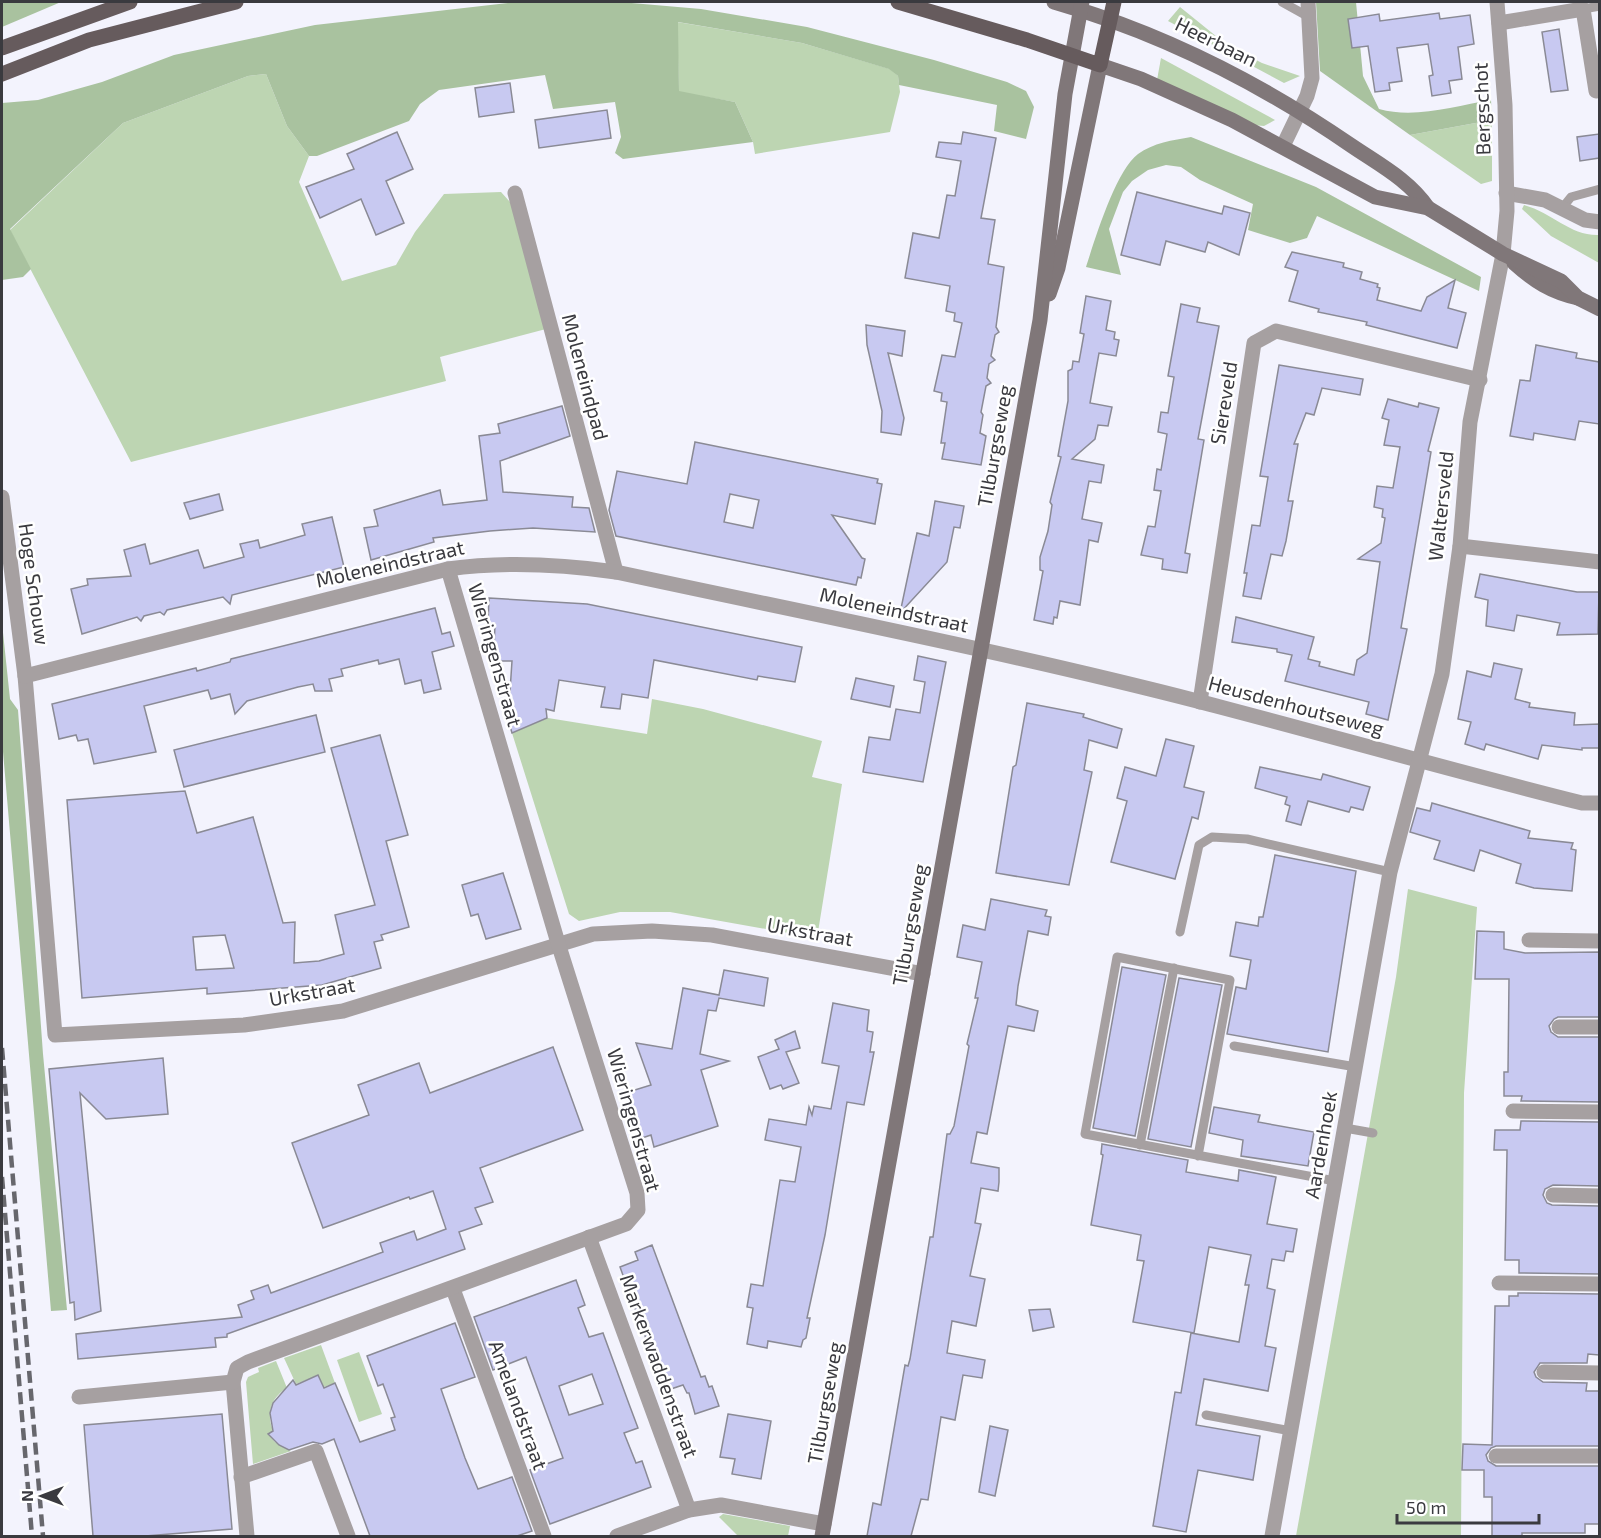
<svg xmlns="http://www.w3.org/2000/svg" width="1601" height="1538" font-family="'Exo 2',sans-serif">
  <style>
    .green { fill: #bdd5b2 }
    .forest { fill: #a9c29f }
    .building { fill: #c8c9f1; stroke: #8a8a95; stroke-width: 1.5; fill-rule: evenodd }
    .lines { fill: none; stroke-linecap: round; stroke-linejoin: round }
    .lane { stroke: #a6a0a1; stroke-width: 9 }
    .street { stroke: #a6a0a1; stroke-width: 15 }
    .secondary { stroke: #807779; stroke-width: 15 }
    .primary { stroke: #665b5d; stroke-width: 15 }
    .rail { stroke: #67676d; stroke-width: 4.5; stroke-dasharray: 12 6; stroke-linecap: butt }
    .labels { text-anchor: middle; stroke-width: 5; stroke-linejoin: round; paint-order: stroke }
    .street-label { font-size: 20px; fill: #3a3a3f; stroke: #fff }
  </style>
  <rect width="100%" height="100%" fill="#f3f3fd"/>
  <g class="green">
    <polygon points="1180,7 1227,45 1262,63 1300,76 1284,83 1168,21"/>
    <polygon points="677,22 802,43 890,69 898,76 900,92 890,132 755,154 753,142 735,102 679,92"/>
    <polygon points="1161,58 1275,120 1264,126 1252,125 1157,80"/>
    <polygon points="266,74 287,126 309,156 299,182 342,281 396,265 415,232 444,194 501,192 511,203 546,329 440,357 446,381 131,462 10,230 123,123 248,76"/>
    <polygon points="1492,120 1492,181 1481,184 1410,135"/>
    <path d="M1524 205C1553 213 1570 236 1599 235V263L1551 236 1522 209Z"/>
    <polygon points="652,699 703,709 822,741 812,777 842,784 817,938 670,912 620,912 579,921 569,914 512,733 548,718 647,734"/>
    <polygon points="1408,889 1477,907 1464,1093 1461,1536 1296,1536 1396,977"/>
    <polygon points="321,1345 335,1383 321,1388 316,1376 296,1384 284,1358"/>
    <polygon points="359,1352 382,1414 359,1422 337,1360"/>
    <path d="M276 1361 287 1388C271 1397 266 1414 273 1430L268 1434 275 1442 291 1451 253 1464 246 1382 248 1377 259 1372 258 1368Z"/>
    <polygon points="723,1514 790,1526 788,1536 738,1536 719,1517"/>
  </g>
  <g class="forest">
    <polygon points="2,2 61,2 2,27"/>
    <polygon points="516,2 620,2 701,9 807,27 934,60 1007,82 1026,91 1034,107 1026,139 994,131 997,105 899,85 898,76 889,69 802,43 678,22 679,91 735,102 753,142 623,159 615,153 621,137 615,102 553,109 545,75 439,90 420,104 409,121 317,156 309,156 287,126 266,74 248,76 123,123 10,229 31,269 23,277 2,280 2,103 38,100 102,82 174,55 315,25"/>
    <path d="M1316 2H1356L1363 76 1379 109C1415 119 1455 106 1491 100L1492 120 1410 135 1320 71Z"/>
    <path d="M1191 137 1316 187 1481 277 1479 291 1317 216 1307 238 1290 243 1248 230 1253 204 1200 180 1181 167 1166 165 1148 170 1132 181 1123 192 1109 229 1121 275 1086 267C1095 239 1116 170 1138 154 1153 143 1173 140 1191 137Z"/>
    <polygon points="2,623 10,699 18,710 43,1054 67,1310 51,1311 2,740"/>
  </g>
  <g class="building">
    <polygon points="1439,13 1440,19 1470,15 1474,44 1458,47 1462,79 1449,81 1451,93 1432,96 1429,76 1433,75 1428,44 1397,48 1402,81 1389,83 1390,90 1375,92 1368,46 1352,48 1348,19 1379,14 1380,21"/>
    <polygon points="1559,29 1568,90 1551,92 1542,32"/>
    <polygon points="510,83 514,112 479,117 475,88"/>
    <polygon points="607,110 611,138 539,148 535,120"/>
    <polygon points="397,132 413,169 386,181 404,223 376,235 361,199 320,218 306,187 354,169 347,154"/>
    <polygon points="963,132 996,138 981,218 995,220 988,264 1004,267 996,327 999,332 995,335 991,356 995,360 989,364 987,378 991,383 986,386 981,412 983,415 980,433 986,436 981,465 942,459 945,443 941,443 947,402 941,401 942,393 934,391 942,355 955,357 962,323 954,321 955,313 946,311 950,286 905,278 913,233 939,238 947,195 955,196 961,161 936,157 939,142 961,144"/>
    <polygon points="1599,134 1599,158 1580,161 1577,137"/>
    <polygon points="1137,192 1222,214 1224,206 1250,213 1239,255 1208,242 1205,252 1166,241 1160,265 1121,255"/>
    <polygon points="1292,252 1344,263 1343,267 1362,272 1360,279 1378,284 1377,287 1380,288 1377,300 1421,311 1427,297 1455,280 1448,308 1466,313 1457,348 1366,325 1367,322 1318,312 1319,309 1289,301 1298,271 1285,267"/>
    <polygon points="1086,296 1111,301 1106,330 1115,332 1114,339 1119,340 1116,356 1099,353 1090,403 1112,407 1108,426 1098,425 1095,439 1072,459 1104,465 1101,483 1089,481 1082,519 1102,523 1098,542 1089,540 1080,605 1060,601 1057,618 1054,617 1053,624 1034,620 1043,571 1040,570 1040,557 1048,531 1052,505 1050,502 1061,457 1058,456 1068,401 1068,371 1072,369 1073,361 1079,362 1084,334 1080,333"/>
    <polygon points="1181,304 1200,308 1197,322 1219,326 1198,439 1204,440 1185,553 1190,554 1187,573 1162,569 1163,559 1141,555 1148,526 1155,527 1161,491 1154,490 1157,469 1161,470 1167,434 1158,432 1161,412 1168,413 1174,377 1168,376"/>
    <polygon points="866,325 905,331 902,356 888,353 904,418 901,435 881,432 882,411 867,345"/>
    <polygon points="1536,345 1577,353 1576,358 1599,362 1599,424 1579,421 1575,440 1534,433 1533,440 1510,436 1520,380 1530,381"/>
    <polygon points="1279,365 1363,379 1360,395 1322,388 1314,415 1306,413 1294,444 1298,444 1288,501 1293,501 1286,541 1282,556 1271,554 1261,599 1243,596 1247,573 1244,573 1252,525 1260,526 1268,477 1260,476"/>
    <polygon points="1388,399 1418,407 1419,403 1439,408 1428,451 1431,452 1401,628 1407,629 1388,720 1366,714 1369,702 1285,681 1292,655 1277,652 1277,649 1232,642 1236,617 1314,637 1308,659 1320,662 1319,666 1354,675 1357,660 1367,653 1380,562 1358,559 1381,543 1385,518 1382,517 1383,509 1374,507 1377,486 1393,488 1400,447 1384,445 1389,420 1382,418"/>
    <polygon points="562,406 570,436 500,461 503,492 573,497 572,507 589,508 595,532 533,528 490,531 433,538 434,542 371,560 364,528 378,526 374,510 440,490 443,505 487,500 479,436 500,433 498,424"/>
    <path d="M695 442 878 479 877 483 882 484 875 524 832 515 862 558 865 559 861 578 858 577 856 585 616 536 609 510 617 471 687 484ZM730 494 759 500 753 528 724 522Z"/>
    <polygon points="219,494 223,510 190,519 184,503"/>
    <polygon points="935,501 964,506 960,528 954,527 947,562 900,613 917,533 929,536"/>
    <polygon points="332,517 344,567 232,595 230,604 223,597 167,610 164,615 160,612 144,616 141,621 137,617 82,634 71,589 88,585 87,579 131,576 124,550 145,544 150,564 198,550 204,568 244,557 240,544 258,540 260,548 305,535 302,524"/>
    <polygon points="1480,574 1577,592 1599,592 1598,634 1557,635 1560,623 1517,615 1514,631 1486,626 1488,600 1475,597"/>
    <polygon points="489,598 587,604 802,647 795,682 758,676 757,680 654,660 648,698 622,694 620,709 601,707 605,687 559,680 554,711 546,709 547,718 512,733 504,705 509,706 512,661 497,661 494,649 495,624 488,624"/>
    <polygon points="435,608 442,634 450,632 454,646 432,652 441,689 424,693 421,680 405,684 399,659 379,664 378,660 341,669 343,676 329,679 332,691 315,691 313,684 298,687 247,701 235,714 230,694 211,699 208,690 144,706 156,752 94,764 88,739 78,741 76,735 59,739 52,704 196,668 197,671 230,662 231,659"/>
    <polygon points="918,656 946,662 923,782 863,772 869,737 890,740 896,709 920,713 925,682 914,680"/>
    <polygon points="1494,663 1522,669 1515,699 1530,703 1529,707 1575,713 1574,725 1599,724 1599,748 1582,748 1582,750 1542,745 1538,759 1486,744 1484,750 1465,744 1471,722 1458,719 1467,671 1491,677"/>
    <polygon points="856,678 894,686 890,707 851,699"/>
    <polygon points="1027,703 1084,714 1083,717 1122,729 1117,748 1089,740 1084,770 1092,772 1069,885 996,873 1013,767 1016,765"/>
    <polygon points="316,715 325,752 184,787 174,750"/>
    <path d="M380 735 408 835 386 841 409 927 381 935 383 940 374 942 381 968 322 985 207 994V988L82 998 67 800 185 791 197 833 253 817 283 923 295 922 294 963 319 961 344 954 335 915 375 905 331 748ZM225 935 234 968 196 970 193 937Z"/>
    <polygon points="1166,739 1194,746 1184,787 1204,792 1198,819 1192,817 1175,879 1111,862 1127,801 1117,798 1125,767 1156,776"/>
    <polygon points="1260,767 1321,780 1323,774 1370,787 1363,810 1351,807 1349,812 1308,801 1301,825 1286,821 1290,806 1285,804 1287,797 1255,788"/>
    <polygon points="1432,803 1530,831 1528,838 1573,843 1571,849 1576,850 1572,891 1534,888 1516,883 1521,864 1480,850 1474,871 1434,859 1440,841 1410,832 1417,808 1430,811"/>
    <polygon points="1275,855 1356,871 1328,1052 1227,1034 1236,987 1246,989 1251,960 1230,956 1236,922 1258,926 1259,917 1263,917"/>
    <polygon points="503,873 521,929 486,939 478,914 471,916 462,885"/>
    <polygon points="991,899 1047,910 1045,916 1051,917 1048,935 1028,931 1018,986 1016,1005 1038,1011 1034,1031 1008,1026 987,1134 977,1132 971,1163 999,1168 999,1182 998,1191 981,1188 975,1223 981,1224 970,1276 985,1279 976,1326 952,1321 947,1353 985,1360 982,1378 963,1375 955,1420 941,1417 928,1500 921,1499 911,1536 867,1536 873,1503 881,1505 905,1365 908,1366 910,1359 930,1237 933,1237 947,1134 950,1134 954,1126 969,1046 967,1044 978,998 975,998 982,962 957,957 963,925 985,930"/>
    <polygon points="1477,931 1504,932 1504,949 1525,953 1599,952 1599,1017 1558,1017 1554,1019 1549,1026 1551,1032 1558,1037 1599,1037 1599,1102 1521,1101 1522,1096 1504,1096 1504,1072 1508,1072 1509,979 1475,979"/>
    <polygon points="1122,967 1166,975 1135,1136 1093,1128"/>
    <polygon points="724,970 768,978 764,1006 719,998 716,1011 708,1010 700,1054 729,1061 701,1070 718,1126 654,1147 651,1135 639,1139 625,1093 651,1085 636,1043 672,1049 683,988 719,995"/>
    <polygon points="1179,978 1222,985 1191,1147 1148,1139"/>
    <polygon points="833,1003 869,1010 867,1031 873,1032 870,1052 874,1052 864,1105 847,1102 825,1235 807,1318 810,1318 806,1338 803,1340 801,1347 768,1341 767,1348 747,1344 753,1308 747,1307 751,1284 763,1286 780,1180 795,1182 801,1147 765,1140 769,1119 806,1125 809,1107 812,1115 814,1106 831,1109 839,1066 822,1063"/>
    <polygon points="795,1031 800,1048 786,1052 799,1083 783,1089 781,1085 770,1089 758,1057 779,1049 775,1040"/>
    <polygon points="553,1047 583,1130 480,1168 493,1202 475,1208 482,1224 459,1232 465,1249 227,1334 227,1337 215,1338 216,1347 78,1359 76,1334 242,1317 238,1305 254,1299 251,1291 268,1285 271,1293 383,1252 380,1243 414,1231 417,1240 446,1229 433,1191 410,1199 409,1197 323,1228 292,1143 369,1115 358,1085 419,1063 430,1093"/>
    <polygon points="163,1058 168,1114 106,1119 80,1093 101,1311 75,1320 74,1302 70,1303 49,1069"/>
    <polygon points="1214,1107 1260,1115 1258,1122 1314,1132 1308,1166 1241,1156 1243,1140 1209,1133"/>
    <polygon points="1521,1121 1599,1122 1599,1186 1553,1185 1545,1189 1543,1195 1547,1203 1552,1205 1599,1206 1599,1274 1519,1273 1519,1260 1505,1260 1507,1153 1507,1150 1494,1150 1495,1130 1520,1130"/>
    <polygon points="1102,1144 1188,1160 1186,1172 1238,1181 1239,1170 1276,1177 1267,1224 1297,1229 1293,1252 1286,1251 1284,1261 1272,1259 1267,1288 1275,1290 1265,1346 1276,1348 1268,1391 1204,1379 1196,1425 1260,1436 1253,1480 1198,1470 1186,1532 1153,1526 1175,1392 1181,1393 1191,1333 1239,1342 1249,1285 1245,1285 1251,1255 1209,1247 1194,1333 1133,1322 1144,1261 1137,1260 1141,1235 1091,1225 1103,1155 1101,1154"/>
    <polygon points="652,1245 701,1377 705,1376 709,1387 712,1386 719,1406 695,1414 689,1393 687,1393 683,1385 665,1391 620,1267 638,1260 635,1252"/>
    <path d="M576 1280 585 1305 578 1308 589 1337 603 1333 629 1404 638 1428 624 1433 636 1463 642 1461 651 1487 550 1524 530 1470 563 1458 526 1357 493 1370 474 1317ZM592 1374 603 1404 569 1415 559 1386Z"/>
    <polygon points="1518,1293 1599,1294 1599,1355 1588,1354 1587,1363 1540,1363 1534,1372 1536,1377 1543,1382 1587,1383 1586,1391 1599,1391 1599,1446 1496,1446 1491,1448 1486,1455 1488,1461 1496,1466 1599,1466 1599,1524 1585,1524 1585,1533 1522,1533 1522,1536 1492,1536 1492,1497 1484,1497 1484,1470 1462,1470 1463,1444 1492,1445 1495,1306 1509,1306 1509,1296 1518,1296"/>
    <polygon points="1050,1309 1054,1327 1033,1331 1029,1310"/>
    <polygon points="455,1323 475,1377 441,1389 465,1458 478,1489 512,1477 532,1531 517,1536 370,1536 334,1439 322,1444 313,1442 289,1450 279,1445 268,1434 273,1431 270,1413 273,1403 293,1380 296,1385 318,1375 324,1388 335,1383 360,1442 395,1430 391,1418 395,1417 383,1384 378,1386 367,1356"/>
    <polygon points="222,1414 232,1529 145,1536 93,1536 84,1425"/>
    <polygon points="728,1414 771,1421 761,1479 732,1474 735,1459 720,1457"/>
    <polygon points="990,1426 1008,1430 995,1496 979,1492"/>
  </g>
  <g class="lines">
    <g class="lane">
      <polyline points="1282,2 1309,17"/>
      <polyline points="1583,9 1600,6"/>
      <polyline points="1563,207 1571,197 1600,189"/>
      <polyline points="1180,932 1199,845 1212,837 1247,839 1390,872"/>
      <polyline points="1234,1046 1356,1067"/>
      <polyline points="1345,1128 1373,1133"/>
      <polyline points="1140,1145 1174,968"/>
      <polyline points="1198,1156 1230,980 1117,957 1085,1134 1335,1181"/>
      <polyline points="1206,1415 1291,1431"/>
    </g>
    <g class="street">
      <polyline points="1499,23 1583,9 1596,91"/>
      <polyline points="1283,146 1307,96 1312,78 1308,2"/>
      <polyline points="515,193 616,572"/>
      <polyline points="1506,193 1545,200 1585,220 1600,222"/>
      <polyline points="2,497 25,676 55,1035 244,1025 343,1011 593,934 652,931 712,935 923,974"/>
      <polyline points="1460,546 1600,562"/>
      <path d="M25 676 448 569C505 561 559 564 616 572 811 614 1007 652 1201 702 1328 735 1454 771 1582 803H1600"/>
      <polyline points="1200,702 1254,343 1276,331 1480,380"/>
      <polyline points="1529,940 1600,941"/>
      <polyline points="1559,1027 1600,1027"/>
      <polyline points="1513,1111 1600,1112"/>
      <polyline points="1553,1195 1600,1196"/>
      <polyline points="589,1237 689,1510"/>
      <polyline points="1499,1283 1600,1284"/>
      <polyline points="453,1289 544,1536"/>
      <polyline points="1544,1372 1600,1373"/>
      <polyline points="233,1382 247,1536"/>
      <polyline points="79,1397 233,1382 237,1368 248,1362 626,1224 638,1210 637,1193 558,943 448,569"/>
      <polyline points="1496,1456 1600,1456"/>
      <polyline points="241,1477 316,1451 348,1536"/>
      <polyline points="617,1536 689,1510 721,1505 824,1524"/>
      <polyline points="1272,1536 1390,872 1442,674 1460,546 1470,422 1503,254 1507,211 1505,105 1497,2"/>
    </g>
    <g class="secondary">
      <path d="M1054 2C1162 33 1259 82 1352 146 1380 165 1409 180 1428 208"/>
      <path d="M1514 263C1534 281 1551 292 1578 298"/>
      <polyline points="1049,294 1058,268 1100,65 1141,79 1232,120 1375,197 1428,208 1503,254 1561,281 1578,298 1600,309"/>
      <polyline points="822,1536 1040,320 1065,94 1082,2"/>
    </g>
    <g class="primary">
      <polyline points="898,2 1027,40 1100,65 1114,2"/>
      <polyline points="2,48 130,2"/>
      <polyline points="2,74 89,40 236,2"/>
    </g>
    <g class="rail">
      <polyline points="2,1048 43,1536"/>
      <polyline points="2,1177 32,1536"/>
    </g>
  </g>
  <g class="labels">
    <g class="street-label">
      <text transform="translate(1216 42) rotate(26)" y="7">Heerbaan</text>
      <text transform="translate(1482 109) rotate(-92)" y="7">Bergschot</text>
      <text transform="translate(585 377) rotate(75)" y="7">Moleneindpad</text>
      <text transform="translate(1224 403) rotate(-81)" y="7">Siereveld</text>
      <text transform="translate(995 446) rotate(-80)" y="7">Tilburgseweg</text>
      <text transform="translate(1441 506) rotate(-84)" y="7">Waltersveld</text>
      <text transform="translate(390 564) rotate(-13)" y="7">Moleneindstraat</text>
      <text transform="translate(34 584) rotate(82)" y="7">Hoge Schouw</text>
      <text transform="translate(894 610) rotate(12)" y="7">Moleneindstraat</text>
      <text transform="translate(495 655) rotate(74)" y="7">Wieringenstraat</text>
      <text transform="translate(1296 706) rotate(15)" y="7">Heusdenhoutseweg</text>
      <text transform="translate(910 925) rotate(-80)" y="7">Tilburgseweg</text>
      <text transform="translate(810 932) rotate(10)" y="7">Urkstraat</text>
      <text transform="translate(312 992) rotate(-10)" y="7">Urkstraat</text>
      <text transform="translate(634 1120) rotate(74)" y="7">Wieringenstraat</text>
      <text transform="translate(1321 1145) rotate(-80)" y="7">Aardenhoek</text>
      <text transform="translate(659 1366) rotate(70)" y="7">Markerwaddenstraat</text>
      <text transform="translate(825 1403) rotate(-80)" y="7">Tilburgseweg</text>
      <text transform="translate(518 1405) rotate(70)" y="7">Amelandstraat</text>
    </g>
  </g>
  <rect width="1601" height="1538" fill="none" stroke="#3a3a3f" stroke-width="6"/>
  <g transform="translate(42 1496) rotate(270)" stroke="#ffffff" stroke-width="4.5" paint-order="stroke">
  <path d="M0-4.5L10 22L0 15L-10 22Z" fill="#3a3a3f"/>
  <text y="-9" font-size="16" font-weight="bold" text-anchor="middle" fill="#3a3a3f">N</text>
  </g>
  <path d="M1397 1514v9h142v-9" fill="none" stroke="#3a3a3f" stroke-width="3"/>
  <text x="1406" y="1514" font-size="18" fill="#3a3a3f" stroke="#ffffff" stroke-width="4.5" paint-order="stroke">50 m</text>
</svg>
